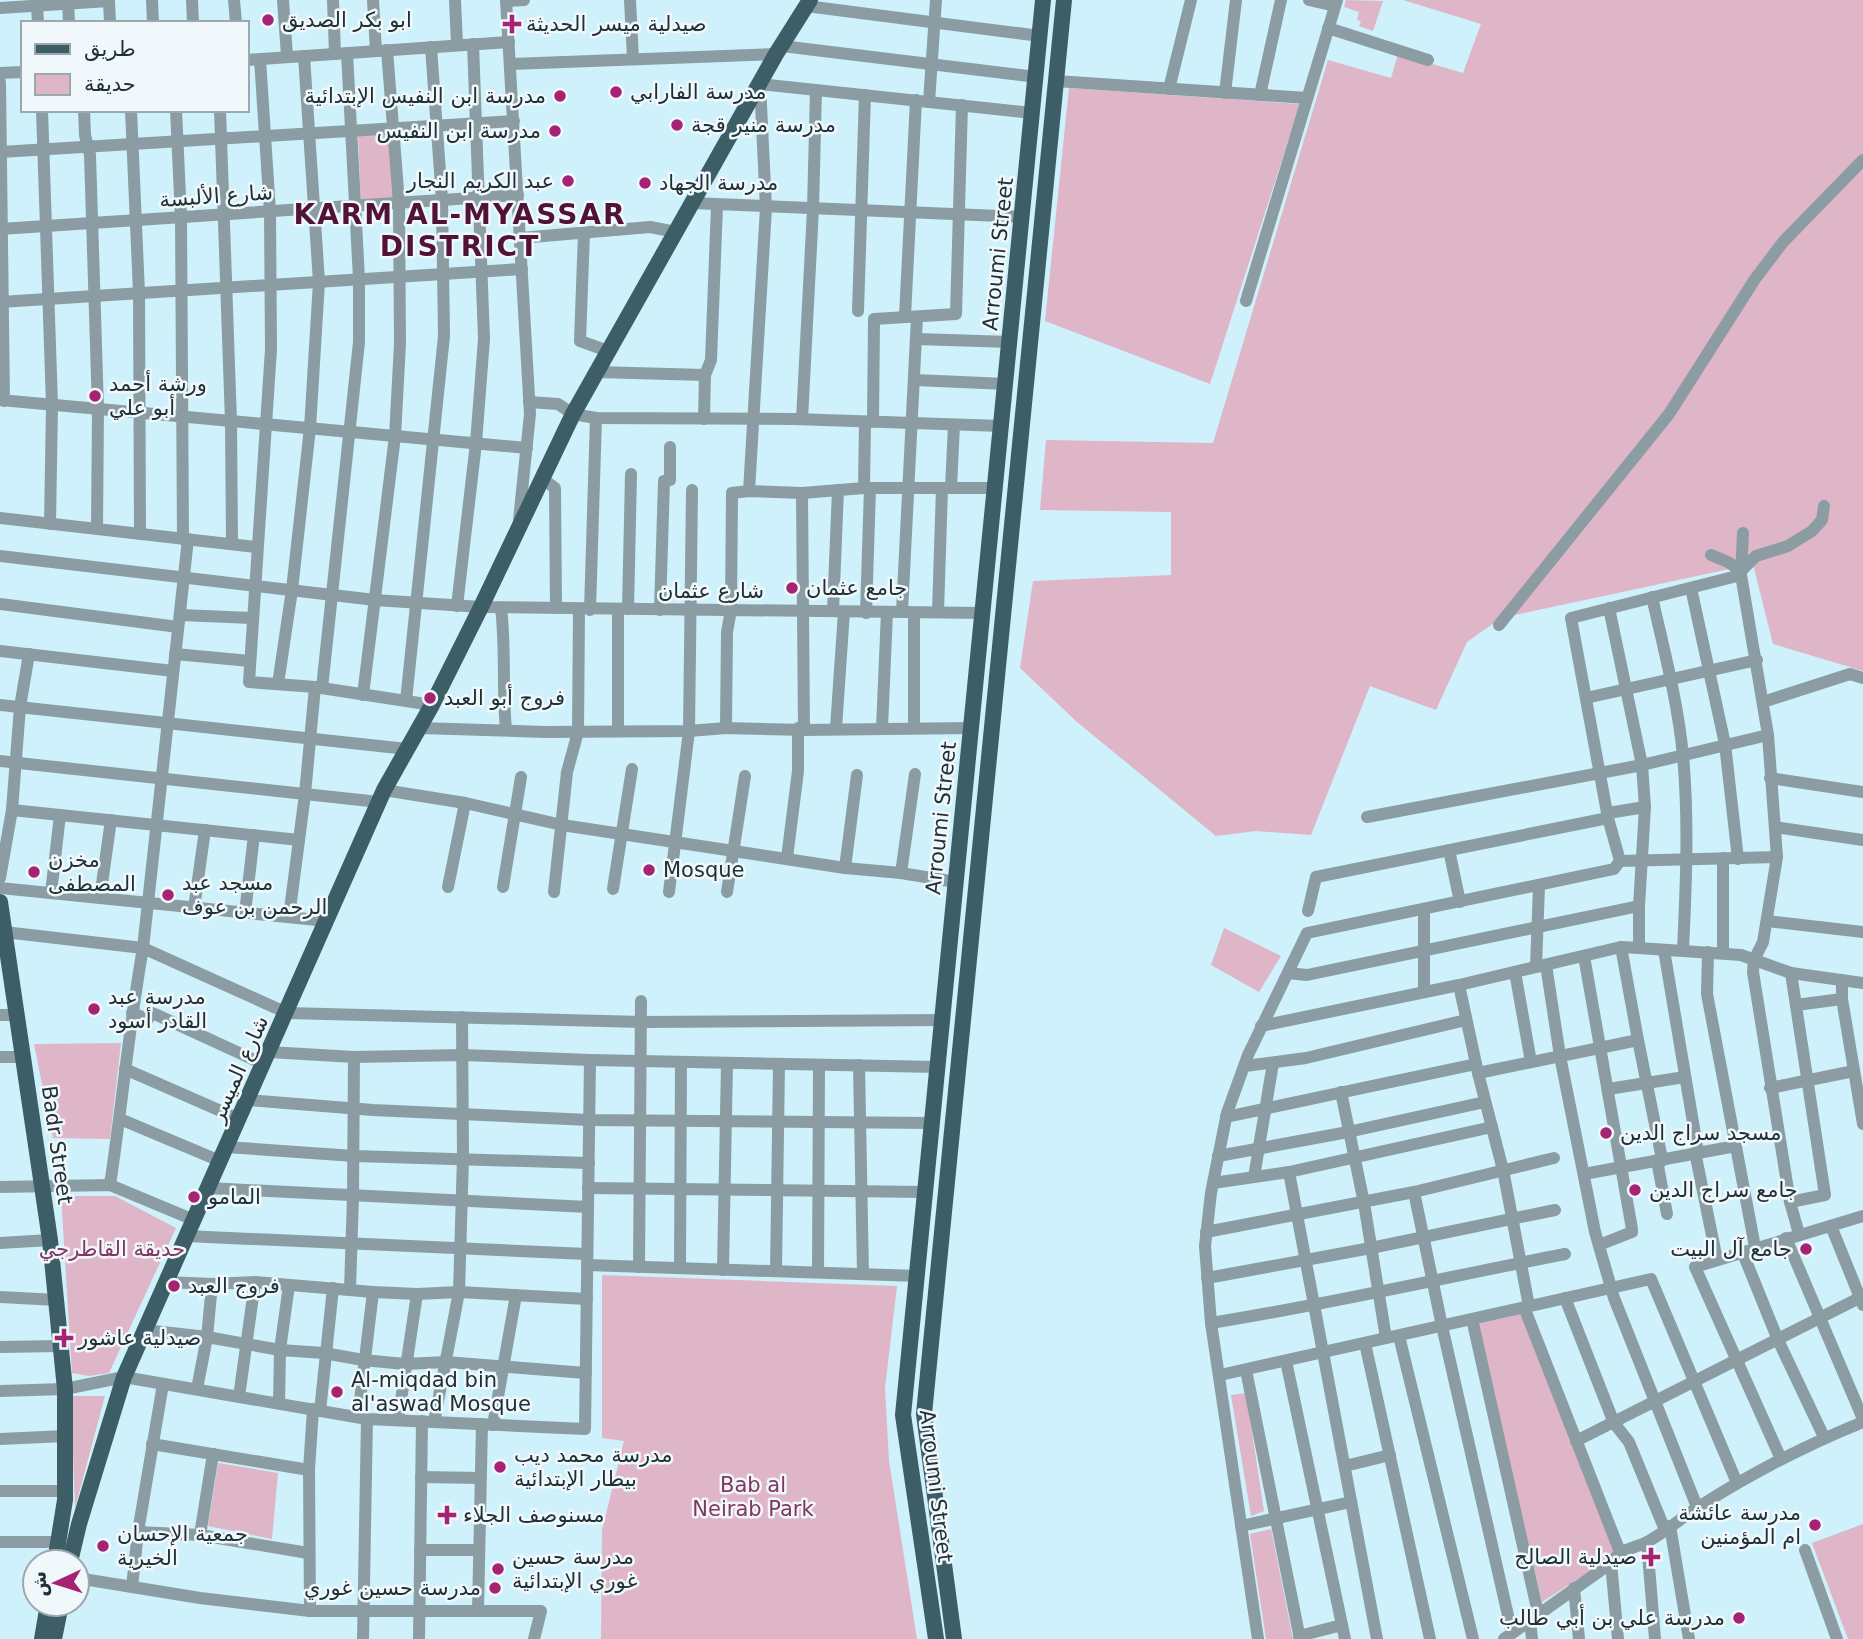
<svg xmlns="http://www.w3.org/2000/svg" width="1863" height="1639" font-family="'DejaVu Sans','Noto Sans Arabic',sans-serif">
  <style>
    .green { fill: #dfb5c8 }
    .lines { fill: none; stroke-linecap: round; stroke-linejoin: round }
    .minor { stroke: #8b9da2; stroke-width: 12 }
    .major { stroke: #3d5e67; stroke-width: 16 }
    .poi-dot { fill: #a52372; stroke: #f0f8fb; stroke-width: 2.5 }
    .labels { text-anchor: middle; stroke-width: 5; stroke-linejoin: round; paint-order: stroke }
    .poi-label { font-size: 21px; fill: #203136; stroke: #f0f8fb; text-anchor: start }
    .street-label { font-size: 21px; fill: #203136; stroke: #f0f8fb }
    .park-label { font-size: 21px; fill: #833660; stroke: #f0f8fb }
    .district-label { font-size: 28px; font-weight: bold; letter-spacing: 2px; fill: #501336; stroke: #f0f8fb }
  </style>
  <rect width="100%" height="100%" fill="#cef1fb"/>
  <g class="green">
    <polygon points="1346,0 1383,1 1373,31 1359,26 1361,21 1357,20 1359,12 1344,7"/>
    <polygon points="1403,0 1863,0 1863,671 1773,644 1753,564 1501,618 1467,642 1436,710 1370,686 1311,835 1256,831 1216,836 1077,722 1020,668 1033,581 1171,575 1171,512 1040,510 1046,440 1213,443 1328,60 1391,78 1398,54 1463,73 1481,24"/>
    <polygon points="1069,88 1300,104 1210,384 1045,321"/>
    <polygon points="389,134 394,200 361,201 358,136"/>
    <polygon points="1224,928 1281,956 1259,992 1211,965"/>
    <polygon points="121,1043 110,1139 53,1138 34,1044"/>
    <polygon points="61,1196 115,1196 176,1228 109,1373 89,1376 72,1373"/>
    <polygon points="602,1275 897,1286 885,1388 889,1461 917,1639 601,1639 602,1530 624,1441 602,1438"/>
    <polygon points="1521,1314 1620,1552 1542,1602 1477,1324"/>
    <polygon points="1246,1393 1264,1511 1251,1516 1231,1395"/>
    <polygon points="71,1396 105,1396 75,1508"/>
    <polygon points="218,1463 278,1473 272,1539 208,1526"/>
    <polygon points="1863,1524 1863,1639 1848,1639 1812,1543"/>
    <polygon points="1271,1529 1293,1639 1266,1639 1250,1534"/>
  </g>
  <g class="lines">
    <g class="minor">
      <polyline points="68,0 69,23"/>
      <polyline points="152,0 153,23"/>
      <polyline points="192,0 193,23"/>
      <polyline points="234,0 236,23"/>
      <polyline points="283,0 287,56"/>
      <polyline points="333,0 335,54"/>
      <polyline points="373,0 376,51"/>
      <polyline points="455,0 457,45"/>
      <polyline points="506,0 530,414 519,520"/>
      <polyline points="630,0 633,59"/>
      <polyline points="1309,0 1335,6"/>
      <polyline points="506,1 524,0"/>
      <polyline points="37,6 38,23"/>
      <polyline points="806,6 1040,36"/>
      <polyline points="0,8 109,1 110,23"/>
      <polyline points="1328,28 1428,60"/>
      <polyline points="782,46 1036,77"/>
      <polyline points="260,59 270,212 271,349 249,682 315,687 432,705"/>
      <polyline points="247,60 509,42"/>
      <polyline points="511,64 776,54"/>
      <polyline points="0,73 23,72"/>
      <polyline points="1056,81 1307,98"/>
      <polyline points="0,82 4,401"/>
      <polyline points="1169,89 1191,0"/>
      <polyline points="1225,93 1236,0"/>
      <polyline points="1260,95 1281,0"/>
      <polyline points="929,102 936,0"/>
      <polyline points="42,110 52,405 50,524"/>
      <polyline points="84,110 85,135 90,155 98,409 97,529"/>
      <polyline points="131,110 139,293 140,534"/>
      <polyline points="176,110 181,218 183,539"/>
      <polyline points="220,110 231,421 232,544"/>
      <polyline points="0,152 514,121"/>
      <polyline points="692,203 1023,217"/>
      <polyline points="0,229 518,195"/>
      <polyline points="584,233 580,341 608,351"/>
      <polyline points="520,238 650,227 676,232"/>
      <polyline points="1246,301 1337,0"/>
      <polyline points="0,302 522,269"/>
      <polyline points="858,311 865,95"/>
      <polyline points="905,316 916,100"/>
      <polyline points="917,339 1010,342"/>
      <polyline points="597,372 705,375"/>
      <polyline points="915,380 1006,384"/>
      <polyline points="0,400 527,448"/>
      <polyline points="529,402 558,404 573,414 596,418 794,419 1002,426"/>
      <polyline points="704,419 705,375 711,360 717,206"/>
      <polyline points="802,419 813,209 816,90"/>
      <polyline points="873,422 874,319 956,314 962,105"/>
      <polyline points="543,479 555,488 556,608"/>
      <polyline points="864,488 865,422"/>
      <polyline points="951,488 954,425"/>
      <polyline points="749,491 766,208 760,84 1032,113"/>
      <polyline points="802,493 804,730"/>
      <polyline points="0,518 256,547"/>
      <polyline points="1743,533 1741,575 1768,735 1777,857 1763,942 1754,960 1753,972 1790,1202 1799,1234"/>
      <polyline points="1711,555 1728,562 1741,571 1756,556 1788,546 1812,531 1822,520 1824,506"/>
      <polyline points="0,556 375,600 481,607 983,613"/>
      <polyline points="1691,588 1725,744 1738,859"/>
      <path d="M1652 597C1664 650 1678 703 1683 756 1689 821 1686 886 1683 950"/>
      <polyline points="0,604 178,627"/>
      <polyline points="457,606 476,443 484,339 473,44"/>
      <path d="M501 608C506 649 502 689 506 729"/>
      <polyline points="628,609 631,474"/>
      <polyline points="590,610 596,418"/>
      <polyline points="660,610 664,481 670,480 670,447"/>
      <polyline points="833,611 838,490"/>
      <polyline points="902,612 917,317"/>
      <polyline points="938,612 942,488"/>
      <polyline points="866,613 870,488"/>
      <polyline points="914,613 914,728"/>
      <polyline points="180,615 252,618"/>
      <polyline points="1499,625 1669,414 1755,279 1783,242 1863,160"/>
      <polyline points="0,651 173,671"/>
      <polyline points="175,654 250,661"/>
      <polyline points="278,684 292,590 310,428 319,282 304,56"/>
      <polyline points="322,688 359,342 359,279 347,53"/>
      <polyline points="363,695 395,436 400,344 399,203 387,50"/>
      <polyline points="1586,698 1757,660"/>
      <polyline points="406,701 444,336 442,200 431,47"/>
      <polyline points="1763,702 1850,674 1863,678"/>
      <polyline points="0,705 407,749"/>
      <polyline points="419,728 546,732 689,731 726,728 804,730 971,728"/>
      <polyline points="726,728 727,632 731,610 732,493 749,491 802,493 864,488 995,488"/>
      <polyline points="836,728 844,612"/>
      <polyline points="882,728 887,612"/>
      <polyline points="618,730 618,609"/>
      <polyline points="0,761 379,802"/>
      <polyline points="1770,778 1863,792"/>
      <polyline points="384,790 465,803 562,825 845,868 901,873 956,882"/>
      <polyline points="12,810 299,840"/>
      <polyline points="1608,813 1645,807"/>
      <polyline points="1367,817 1642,765 1768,735"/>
      <polyline points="1775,827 1863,840"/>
      <polyline points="1449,850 1460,902"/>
      <polyline points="787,858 798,771 798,728"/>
      <polyline points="1723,858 1723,952"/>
      <polyline points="1620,861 1777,857"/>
      <polyline points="845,868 857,775"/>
      <polyline points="901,873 915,774"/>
      <polyline points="0,878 12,810 20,707 29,654"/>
      <polyline points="448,887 465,803"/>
      <polyline points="503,887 521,777"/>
      <polyline points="0,888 327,921"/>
      <polyline points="613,889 632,769"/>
      <polyline points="554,892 567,772 578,732 579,610"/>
      <polyline points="669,892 689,731 692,490"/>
      <polyline points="727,892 745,776"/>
      <polyline points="51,893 60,815"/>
      <polyline points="100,898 111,820"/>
      <polyline points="194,908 205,830"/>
      <polyline points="1424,909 1424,992"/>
      <polyline points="1308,911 1316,877 1608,818"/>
      <polyline points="245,913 254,835"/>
      <polyline points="289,917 305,794 315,687"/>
      <polyline points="1767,921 1863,932"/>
      <polyline points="4,932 143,948 287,1013 641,1022 943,1020"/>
      <polyline points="1639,948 1741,955 1791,973 1863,983"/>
      <polyline points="1664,950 1698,1152 1696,1157 1717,1260"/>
      <polyline points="1708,952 1707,994 1755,1247"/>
      <polyline points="1584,956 1632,1229 1632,1232 1599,1245"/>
      <polyline points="1546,965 1560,1056 1595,1232 1614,1298 1697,1507"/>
      <polyline points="1536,967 1539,886"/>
      <polyline points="1515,972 1531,1062"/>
      <polyline points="1288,973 1307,975 1639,906"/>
      <polyline points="1842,980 1842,999 1863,1124"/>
      <polyline points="1459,985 1478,1073 1638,1040 1621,947"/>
      <polyline points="1796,1005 1842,999"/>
      <polyline points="132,1013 148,1019 152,1013 157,1015 263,1064"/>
      <polyline points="0,1015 16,1015"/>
      <polyline points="1261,1026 1459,985 1621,947 1639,948 1639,906 1645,807 1642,765 1609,608"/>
      <polyline points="1638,1040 1662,1159 1658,1166 1667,1214"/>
      <polyline points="269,1052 354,1057 463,1055 590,1060 938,1067"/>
      <polyline points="0,1057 22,1057"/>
      <polyline points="859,1065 863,1274"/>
      <polyline points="1245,1066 1306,1058 1466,1020"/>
      <polyline points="125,1069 239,1119"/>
      <polyline points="1478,1073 1503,1170 1529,1306"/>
      <polyline points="1770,1088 1854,1071"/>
      <polyline points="1608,1089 1685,1077"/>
      <polyline points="1341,1092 1364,1203 1386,1338"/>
      <polyline points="248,1100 373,1110 589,1120 932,1123"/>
      <polyline points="1226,1117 1476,1064"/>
      <polyline points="120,1119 220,1161"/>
      <polyline points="226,1147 354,1156 589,1163"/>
      <polyline points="1218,1156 1348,1132 1485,1102"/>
      <polyline points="1289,1172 1377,1639"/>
      <polyline points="1584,1174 1736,1146"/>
      <polyline points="1254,1177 1273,1063"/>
      <polyline points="1213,1183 1289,1172 1492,1127"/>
      <path d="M110 1185C122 1106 129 1026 143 948L188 539"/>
      <polyline points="0,1187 110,1185 194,1220"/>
      <polyline points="208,1188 588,1207"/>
      <polyline points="588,1188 925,1192"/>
      <polyline points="1414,1192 1442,1326 1512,1633"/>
      <polyline points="1790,1202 1825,1195 1791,973"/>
      <polyline points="1831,1226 1863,1305"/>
      <polyline points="1206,1232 1414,1192 1554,1158"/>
      <polyline points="186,1236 587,1254"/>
      <polyline points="1786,1238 1863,1419"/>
      <polyline points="0,1243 50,1240"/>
      <polyline points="1742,1251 1778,1340 1824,1437"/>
      <polyline points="587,1265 918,1276"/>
      <polyline points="639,1267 641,1001"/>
      <polyline points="680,1268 681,1062"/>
      <polyline points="723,1270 727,1063"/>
      <polyline points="776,1271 779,1064"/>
      <polyline points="818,1272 819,1065"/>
      <polyline points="1207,1278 1371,1248 1555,1210"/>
      <polyline points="166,1282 212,1284 255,1282 373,1292 417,1294 459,1292 587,1299"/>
      <polyline points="350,1290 353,1196 354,1057"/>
      <polyline points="0,1297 57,1300"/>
      <polyline points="1565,1298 1614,1423 1629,1442 1665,1530"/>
      <polyline points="1524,1307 1620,1552"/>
      <polyline points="1472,1319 1538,1613"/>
      <path d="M1211 1323C1330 1304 1447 1277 1565 1254"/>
      <polyline points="145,1330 207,1337 280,1350 324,1353 363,1360 405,1364 446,1362 586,1373"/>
      <polyline points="1399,1336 1473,1639"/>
      <polyline points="1365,1343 1430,1639"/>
      <polyline points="0,1347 61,1346"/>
      <polyline points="1286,1361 1345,1639"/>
      <polyline points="1246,1370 1300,1639"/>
      <polyline points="1220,1375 1651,1279 1737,1483"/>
      <polyline points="197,1389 207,1337 212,1284"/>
      <polyline points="0,1391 65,1389 124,1377 367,1419 585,1429 590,1060"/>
      <polyline points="239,1397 255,1282"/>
      <polyline points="279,1403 280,1350 289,1285"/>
      <polyline points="320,1411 333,1288"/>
      <polyline points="358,1417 373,1292"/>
      <polyline points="398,1420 417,1294"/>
      <polyline points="434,1422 459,1292 463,1157 462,1017"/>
      <polyline points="493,1425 516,1295"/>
      <polyline points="0,1439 65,1436"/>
      <polyline points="1576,1441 1863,1296"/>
      <polyline points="152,1444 309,1470"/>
      <polyline points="1781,1459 1695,1267 1863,1216"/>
      <polyline points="1345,1466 1390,1455"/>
      <polyline points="421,1477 480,1478"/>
      <polyline points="0,1491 65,1491"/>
      <polyline points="1241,1526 1351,1502"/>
      <polyline points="1670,1526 1689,1639"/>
      <polyline points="138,1532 200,1535 308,1553"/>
      <polyline points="200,1535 213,1454"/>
      <polyline points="0,1542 58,1542"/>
      <polyline points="1647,1542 1655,1639"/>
      <polyline points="420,1550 479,1550"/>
      <polyline points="1805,1550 1837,1639"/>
      <polyline points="1611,1563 1618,1639"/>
      <polyline points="77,1578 200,1598 310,1611 541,1611 534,1639"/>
      <polyline points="132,1587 138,1532 163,1384"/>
      <polyline points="1574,1588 1579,1639"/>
      <polyline points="310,1611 309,1470 313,1409"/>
      <polyline points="478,1611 482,1424"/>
      <polyline points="1530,1620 1532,1639"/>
      <polyline points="1299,1636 1342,1625"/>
      <polyline points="363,1639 367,1419"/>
      <polyline points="419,1639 422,1421"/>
      <polyline points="1258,1639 1211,1323 1205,1246 1211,1193 1227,1113 1248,1055 1307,933 1614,869 1620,861 1608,818 1571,618 1741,575"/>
      <path d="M1504 1639 1611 1563C1623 1547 1631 1550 1647 1542 1666 1532 1682 1517 1700 1506 1752 1473 1806 1445 1863 1422"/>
    </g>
    <g class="major">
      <polyline points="0,902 50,1240 65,1389 65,1500 55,1562"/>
      <polyline points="70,1562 79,1524 124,1377 384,790 432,705 481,607 573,414 776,54 810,0"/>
      <polyline points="42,1639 48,1604"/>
      <polyline points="54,1639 61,1604"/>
      <polyline points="936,1639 903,1415 1043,0"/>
      <polyline points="954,1639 924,1414 1064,0"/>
    </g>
  </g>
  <g class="poi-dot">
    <circle cx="268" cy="20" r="7"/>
    <path d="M508.5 13.5h7v7h7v7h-7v7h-7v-7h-7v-7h7z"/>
    <circle cx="616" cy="92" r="7"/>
    <circle cx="560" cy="96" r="7"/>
    <circle cx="677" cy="125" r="7"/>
    <circle cx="555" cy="131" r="7"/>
    <circle cx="568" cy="181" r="7"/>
    <circle cx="645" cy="183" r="7"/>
    <circle cx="95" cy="396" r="7"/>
    <circle cx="792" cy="588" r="7"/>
    <circle cx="430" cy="698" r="7"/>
    <circle cx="649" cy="870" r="7"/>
    <circle cx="34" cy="872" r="7"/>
    <circle cx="168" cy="895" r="7"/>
    <circle cx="94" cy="1009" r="7"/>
    <circle cx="1606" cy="1133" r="7"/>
    <circle cx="1635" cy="1190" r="7"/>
    <circle cx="194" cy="1197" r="7"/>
    <circle cx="1806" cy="1249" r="7"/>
    <circle cx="174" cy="1286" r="7"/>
    <path d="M60.5 1327.5h7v7h7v7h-7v7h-7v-7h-7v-7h7z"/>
    <circle cx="337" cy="1392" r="7"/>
    <circle cx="500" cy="1467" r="7"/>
    <path d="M443.5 1504.5h7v7h7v7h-7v7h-7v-7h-7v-7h7z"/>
    <circle cx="1815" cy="1525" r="7"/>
    <circle cx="103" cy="1546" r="7"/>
    <path d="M1647.5 1546.5h7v7h7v7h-7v7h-7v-7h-7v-7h7z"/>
    <circle cx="498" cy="1569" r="7"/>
    <circle cx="495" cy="1588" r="7"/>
    <circle cx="1739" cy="1618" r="7"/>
  </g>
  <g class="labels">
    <g class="poi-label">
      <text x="282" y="27">ابو بكر الصديق</text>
      <text x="526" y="31">صيدلية ميسر الحديثة</text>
      <text x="630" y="99">مدرسة الفارابي</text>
      <text x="546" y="103" text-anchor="end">مدرسة ابن النفيس الإبتدائية</text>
      <text x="691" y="132">مدرسة منير قجة</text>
      <text x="541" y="138" text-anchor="end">مدرسة ابن النفيس</text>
      <text x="554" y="188" text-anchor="end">عبد الكريم النجار</text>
      <text x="659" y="190">مدرسة الجهاد</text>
      <text x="109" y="391">ورشة أحمد<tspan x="109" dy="24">أبو علي</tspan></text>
      <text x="806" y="595">جامع عثمان</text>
      <text x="444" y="705">فروج أبو العبد</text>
      <text x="48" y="867">مخزن<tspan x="48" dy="24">المصطفى</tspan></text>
      <text x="663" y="877">Mosque</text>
      <text x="182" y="890">مسجد عبد<tspan x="182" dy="24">الرحمن بن عوف</tspan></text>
      <text x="108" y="1004">مدرسة عبد<tspan x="108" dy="24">القادر أسود</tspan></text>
      <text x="1620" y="1140">مسجد سراج الدين</text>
      <text x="1649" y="1197">جامع سراج الدين</text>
      <text x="208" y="1204">المامو</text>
      <text x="1792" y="1256" text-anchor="end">جامع آل البيت</text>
      <text x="188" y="1293">فروج العبد</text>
      <text x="78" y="1345">صيدلية عاشور</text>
      <text x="351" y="1387">Al-miqdad bin<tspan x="351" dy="24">al'aswad Mosque</tspan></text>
      <text x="514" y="1462">مدرسة محمد ديب<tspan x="514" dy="24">بيطار الإبتدائية</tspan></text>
      <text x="1801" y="1520" text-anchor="end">مدرسة عائشة<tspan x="1801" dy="24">ام المؤمنين</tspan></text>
      <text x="463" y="1522">مسنوصف الجلاء</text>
      <text x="117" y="1541">جمعية الإحسان<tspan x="117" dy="24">الخيرية</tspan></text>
      <text x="512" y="1564">مدرسة حسين<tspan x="512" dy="24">غوري الإبتدائية</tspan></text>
      <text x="1637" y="1564" text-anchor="end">صيدلية الصالح</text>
      <text x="481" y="1595" text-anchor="end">مدرسة حسين غوري</text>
      <text x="1725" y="1625" text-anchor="end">مدرسة علي بن أبي طالب</text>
    </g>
    <g class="street-label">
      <text transform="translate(216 196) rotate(-4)" y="7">شارع الألبسة</text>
      <text transform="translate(998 254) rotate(-84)" y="7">Arroumi Street</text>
      <text x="711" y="598">شارع عثمان</text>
      <text transform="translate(941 818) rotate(-84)" y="7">Arroumi Street</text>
      <text transform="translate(239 1069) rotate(-66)" y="7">شارع الميسر</text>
      <text transform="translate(57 1145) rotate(82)" y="7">Badr Street</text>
      <text transform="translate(936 1486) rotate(83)" y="7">Arroumi Street</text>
    </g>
    <g class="park-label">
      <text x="112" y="1256">حديقة القاطرجي</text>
      <text x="753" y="1492">Bab al<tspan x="753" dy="24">Neirab Park</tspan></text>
    </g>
    <g class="district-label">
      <text x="460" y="224">KARM AL-MYASSAR<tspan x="460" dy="32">DISTRICT</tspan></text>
    </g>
  </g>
  <rect x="21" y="21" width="228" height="91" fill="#f0f8fb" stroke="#9da8ac" stroke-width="2"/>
  <rect x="35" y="44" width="35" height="10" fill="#3d5e67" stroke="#9da8ac" stroke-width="2"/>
  <text x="84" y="56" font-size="21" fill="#203136">طريق</text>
  <rect x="35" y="74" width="35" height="21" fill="#dfb5c8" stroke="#9da8ac" stroke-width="2"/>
  <text x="84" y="91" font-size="21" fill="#203136">حديقة</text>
  <g transform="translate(56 1583) rotate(266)"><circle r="33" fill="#f0f8fb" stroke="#9da8ac" stroke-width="2"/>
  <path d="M0-5L12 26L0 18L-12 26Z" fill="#a52372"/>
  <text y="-10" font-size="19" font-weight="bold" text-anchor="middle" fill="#203136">ش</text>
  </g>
</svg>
